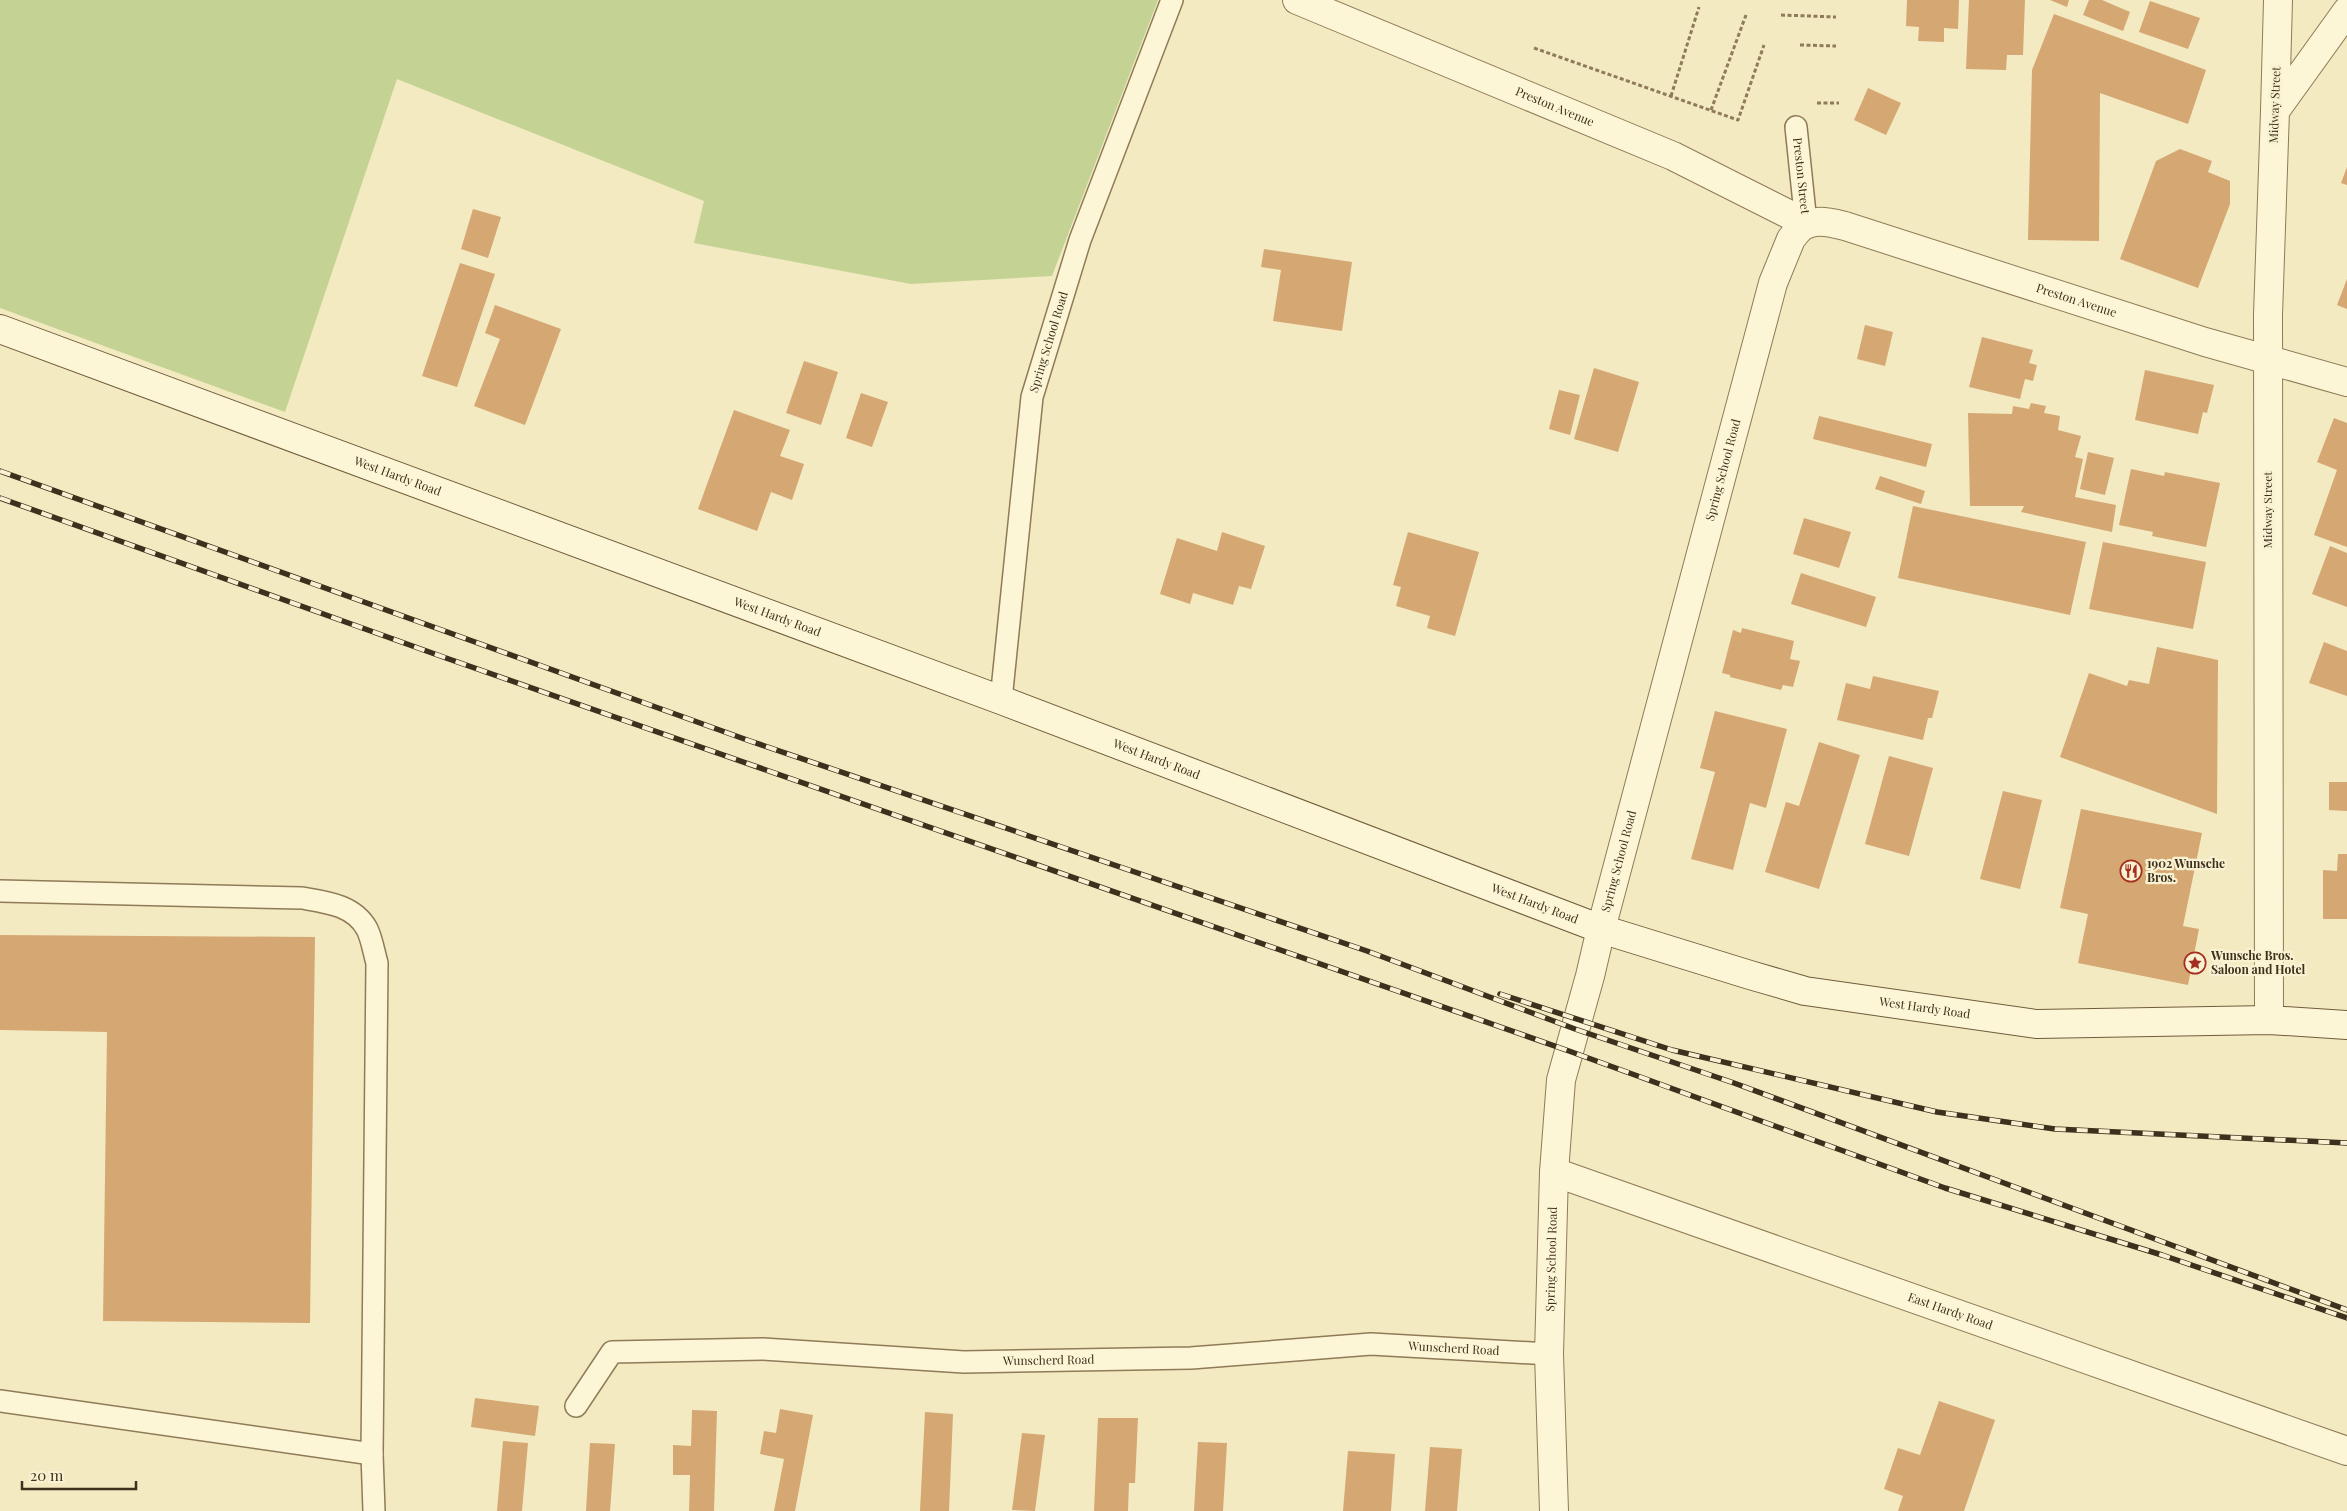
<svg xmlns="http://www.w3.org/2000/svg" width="2347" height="1511" font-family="'Playfair Display',serif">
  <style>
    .green { fill: #c4d294 }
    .building { fill: #d5a773 }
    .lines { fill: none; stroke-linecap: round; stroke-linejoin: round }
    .service-casing { stroke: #8f7b57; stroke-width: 24 }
    .minor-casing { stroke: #8f7b57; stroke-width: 30 }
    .tertiary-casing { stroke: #8f7b57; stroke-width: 30 }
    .secondary-casing { stroke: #705c3a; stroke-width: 30 }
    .path { stroke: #8f7b57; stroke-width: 3; stroke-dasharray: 4 2.5; stroke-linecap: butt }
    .service { stroke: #fcf5d6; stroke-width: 21 }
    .minor { stroke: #fcf5d6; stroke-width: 28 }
    .tertiary { stroke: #fcf5d6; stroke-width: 28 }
    .secondary { stroke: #fcf5d6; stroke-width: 28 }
    .rail-casing { stroke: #3d301c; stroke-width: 5.5 }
    .rail { stroke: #f9f2d2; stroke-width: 4; stroke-dasharray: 11; stroke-linecap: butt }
    .labels { text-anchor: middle; stroke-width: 4.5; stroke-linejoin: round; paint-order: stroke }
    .street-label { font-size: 12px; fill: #3d301c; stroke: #f9f2d2 }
    .poi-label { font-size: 12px; font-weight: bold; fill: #3d301c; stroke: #f9f2d2; text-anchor: start }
  </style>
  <rect width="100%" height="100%" fill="#f3eac2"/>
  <polygon class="green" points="0,0 1158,0 1052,276 911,284 694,243 704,201 397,79 285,412 0,308"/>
  <g class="building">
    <polygon points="1907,0 1959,0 1958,29 1944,28 1944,42 1918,41 1919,27 1906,26"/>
    <polygon points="1969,0 2025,0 2023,55 2007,55 2006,70 1966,69"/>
    <polygon points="2050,0 2069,0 2067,7"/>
    <polygon points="2089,0 2102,0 2130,12 2123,31 2083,15"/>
    <polygon points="2150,1 2200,18 2188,49 2139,32"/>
    <polygon points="2054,14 2206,70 2188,124 2100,93 2099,241 2028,240 2032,70"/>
    <polygon points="1868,88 1901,103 1886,135 1854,120"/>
    <polygon points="2180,149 2212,161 2208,172 2230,181 2230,204 2198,288 2120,259 2156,161"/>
    <polygon points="2347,167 2347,185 2341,183"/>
    <polygon points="473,209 501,217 488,258 461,249"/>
    <polygon points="1264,249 1352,262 1342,331 1273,321 1281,270 1261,267"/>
    <polygon points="460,263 495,274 457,387 422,376"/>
    <polygon points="2347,279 2347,309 2337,305"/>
    <polygon points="495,305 561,329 525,425 474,406 500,339 485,333"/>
    <polygon points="1865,325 1893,332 1885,366 1857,359"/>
    <polygon points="1982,337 2033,350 2029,363 2037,365 2033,381 2025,379 2020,399 1969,387"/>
    <polygon points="804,361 838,372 821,425 786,413"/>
    <polygon points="1594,368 1639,382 1618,452 1574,439"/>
    <polygon points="2145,370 2214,385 2207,413 2203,412 2198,434 2135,420"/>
    <polygon points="1559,390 1580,395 1570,435 1549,429"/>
    <polygon points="861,393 888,402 872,447 846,438"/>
    <polygon points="2031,403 2046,406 2044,413 2060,416 2058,430 2081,436 2075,457 2083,459 2075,497 2116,505 2112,532 2021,512 2024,506 1970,506 1968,413 2012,414 2013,406 2029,409"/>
    <polygon points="734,410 790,430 780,456 804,464 792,500 771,492 757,531 698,509"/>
    <polygon points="1819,416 1932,444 1926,467 1813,439"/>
    <polygon points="2334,418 2347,423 2347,547 2314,535 2337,470 2317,462"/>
    <polygon points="2088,452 2114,458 2105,495 2080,489"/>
    <polygon points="2131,469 2164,476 2165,472 2220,483 2206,547 2152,536 2153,532 2119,525"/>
    <polygon points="1880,476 1925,491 1921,504 1875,489"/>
    <polygon points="1913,506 2086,542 2070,615 1898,578"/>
    <polygon points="1804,518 1851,532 1839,568 1793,554"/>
    <polygon points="1222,532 1265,546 1251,589 1239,586 1233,605 1193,593 1190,604 1160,594 1177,538 1217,551"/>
    <polygon points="1408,532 1479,552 1455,636 1427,628 1430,616 1396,606 1401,587 1393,585"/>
    <polygon points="2103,542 2206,562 2193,629 2089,609"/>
    <polygon points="2330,546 2347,553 2347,607 2312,594"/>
    <polygon points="1801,573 1876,597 1866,627 1791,604"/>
    <polygon points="1742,628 1794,641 1790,659 1800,661 1793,687 1783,685 1781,690 1730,677 1730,675 1722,673 1733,630 1741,633"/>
    <polygon points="2324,642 2347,651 2347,696 2309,683"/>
    <polygon points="2157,647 2218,660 2217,814 2060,757 2089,673 2127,686 2129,680 2149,684"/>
    <polygon points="1873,676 1939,691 1932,718 1928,718 1923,740 1837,720 1846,683 1870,689"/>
    <polygon points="1715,711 1787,729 1766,808 1750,803 1733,870 1691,859 1715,772 1700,768"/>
    <polygon points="1819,742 1860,755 1819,889 1765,872 1786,802 1799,806"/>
    <polygon points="1889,756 1933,768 1909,856 1865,844"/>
    <polygon points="2329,782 2347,782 2347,811 2329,810"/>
    <polygon points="2003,791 2042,800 2020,889 1980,879"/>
    <polygon points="2081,809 2202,833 2183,926 2199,929 2188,985 2078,963 2088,914 2060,908"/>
    <polygon points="2338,854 2347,854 2347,919 2323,919 2323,870 2337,871"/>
    <polygon points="0,935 315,937 310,1323 103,1321 107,1032 0,1030"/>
    <polygon points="475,1398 539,1406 535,1436 471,1427"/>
    <polygon points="1939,1401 1995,1420 1964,1511 1898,1511 1903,1496 1884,1489 1898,1448 1920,1455"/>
    <polygon points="780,1409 813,1415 795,1511 774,1511 784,1459 760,1454 764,1431 776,1433"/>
    <polygon points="692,1410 717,1411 714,1511 689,1511 690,1475 673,1475 673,1445 691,1446"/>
    <polygon points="925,1412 953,1414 949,1511 920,1511"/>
    <polygon points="1098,1418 1138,1418 1135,1483 1129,1483 1128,1511 1094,1511"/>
    <polygon points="1022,1433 1045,1435 1035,1511 1012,1510"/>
    <polygon points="503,1441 528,1443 522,1511 497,1511"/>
    <polygon points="1198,1442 1227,1443 1223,1511 1194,1511"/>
    <polygon points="590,1443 615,1444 610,1511 586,1511"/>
    <polygon points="1430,1447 1462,1449 1457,1511 1425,1511"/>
    <polygon points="1348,1451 1395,1454 1391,1511 1343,1511"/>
  </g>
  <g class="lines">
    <g class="service-casing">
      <g id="service">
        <path id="s1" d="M1796 127 1806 223"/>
        <path id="s2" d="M1001 700 1032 397 1080 240 1172 0"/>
        <path d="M0 891 302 898C326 902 354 905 367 929 372 939 374 953 377 963L372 1454 374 1511"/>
        <polyline points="0,1401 372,1454"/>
        <path id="s3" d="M576 1406 612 1352 763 1349 964 1362 1191 1358 1371 1344 1549 1354"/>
      </g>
    </g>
    <g class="minor-casing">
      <g id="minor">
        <path id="s4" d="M1297 0 1673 156 1806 223"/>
        <polyline points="2275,111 2278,0"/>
        <path id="s5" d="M1601 929 1773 283 1791 239 1799 229"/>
        <path id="s6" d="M1554 1172 2347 1451"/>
      </g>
    </g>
    <g class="tertiary-casing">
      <g id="tertiary">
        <path id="s7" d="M1799 229C1813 218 1828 222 1845 226L2205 342 2347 382"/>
        <polyline points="2269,1020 2268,315 2275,111 2347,11"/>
        <path id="s8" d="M1554 1511 1549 1354 1554 1172 1561 1080 1590 976 1601 929"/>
      </g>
    </g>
    <g class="secondary-casing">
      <g id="secondary">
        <path id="s9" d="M0 329 1001 700 1601 929 1750 975 1805 991 2036 1024 2269 1020 2347 1025"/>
      </g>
    </g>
    <g class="path">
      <polyline points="1781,15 1836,17"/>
      <polyline points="1800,45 1836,46"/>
      <polyline points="1534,48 1738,120 1764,45"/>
      <polyline points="1671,96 1699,7"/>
      <polyline points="1817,103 1839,103"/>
      <polyline points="1711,110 1746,15"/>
    </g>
    <use href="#service" class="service"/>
    <use href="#minor" class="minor"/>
    <use href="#tertiary" class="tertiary"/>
    <use href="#secondary" class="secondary"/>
    <g class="rail-casing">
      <g id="rail">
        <polyline points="0,471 750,741 1367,951 1575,1029 1734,1083 2347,1310"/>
        <polyline points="0,498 446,658 1569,1051 1945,1188 2162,1255 2347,1318"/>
        <polyline points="1500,994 1672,1050 1937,1112 2055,1129 2347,1143"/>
      </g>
    </g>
    <use href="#rail" class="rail"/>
  </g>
  <defs>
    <g id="restaurant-ring" transform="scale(1.125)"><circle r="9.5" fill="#f9f2d2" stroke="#a42f20" stroke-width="1.5"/><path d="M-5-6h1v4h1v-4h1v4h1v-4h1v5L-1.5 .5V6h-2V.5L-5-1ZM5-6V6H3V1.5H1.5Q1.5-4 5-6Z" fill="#a42f20"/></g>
    <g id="sight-ring" transform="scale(1.125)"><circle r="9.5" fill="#f9f2d2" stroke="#a42f20" stroke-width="1.5"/><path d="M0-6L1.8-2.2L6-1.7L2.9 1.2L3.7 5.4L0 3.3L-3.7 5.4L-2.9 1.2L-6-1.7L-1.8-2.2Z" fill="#a42f20"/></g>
  </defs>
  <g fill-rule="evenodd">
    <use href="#restaurant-ring" x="2131" y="871"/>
    <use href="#sight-ring" x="2195" y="963"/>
  </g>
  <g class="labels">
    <g class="street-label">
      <text transform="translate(2275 105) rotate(-88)" y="4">Midway Street</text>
      <text dy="4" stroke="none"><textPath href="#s4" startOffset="279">Preston Avenue</textPath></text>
      <text dy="4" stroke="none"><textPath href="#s1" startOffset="49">Preston Street</textPath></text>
      <text dy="4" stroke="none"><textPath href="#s7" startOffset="291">Preston Avenue</textPath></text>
      <text dy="4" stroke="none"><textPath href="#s2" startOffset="362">Spring School Road</textPath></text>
      <text dy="4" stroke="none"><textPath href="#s5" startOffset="475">Spring School Road</textPath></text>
      <text dy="4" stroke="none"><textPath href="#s9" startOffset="424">West Hardy Road</textPath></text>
      <text transform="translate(2268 510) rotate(-90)" y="4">Midway Street</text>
      <text dy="4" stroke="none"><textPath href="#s9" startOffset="829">West Hardy Road</textPath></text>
      <text dy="4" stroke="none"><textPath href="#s9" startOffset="1234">West Hardy Road</textPath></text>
      <text dy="4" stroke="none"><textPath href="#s5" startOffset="70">Spring School Road</textPath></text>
      <text dy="4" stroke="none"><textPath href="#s9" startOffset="1639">West Hardy Road</textPath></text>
      <text dy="4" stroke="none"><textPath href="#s9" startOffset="2044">West Hardy Road</textPath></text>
      <text dy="4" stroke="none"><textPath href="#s8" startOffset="252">Spring School Road</textPath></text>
      <text dy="4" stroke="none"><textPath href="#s6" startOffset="420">East Hardy Road</textPath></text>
      <text dy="4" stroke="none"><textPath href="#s3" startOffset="908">Wunscherd Road</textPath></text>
      <text dy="4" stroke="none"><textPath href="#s3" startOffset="502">Wunscherd Road</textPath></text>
    </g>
    <g class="poi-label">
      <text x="2147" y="868">1902 Wunsche<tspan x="2147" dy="14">Bros.</tspan></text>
      <text x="2211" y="960">Wunsche Bros.<tspan x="2211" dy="14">Saloon and Hotel</tspan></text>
    </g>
  </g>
  <path d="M22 1481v8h114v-8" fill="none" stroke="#3d301c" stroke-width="2.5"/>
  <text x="30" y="1481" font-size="15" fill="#3d301c" stroke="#f9f2d2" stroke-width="4" paint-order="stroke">20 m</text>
</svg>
